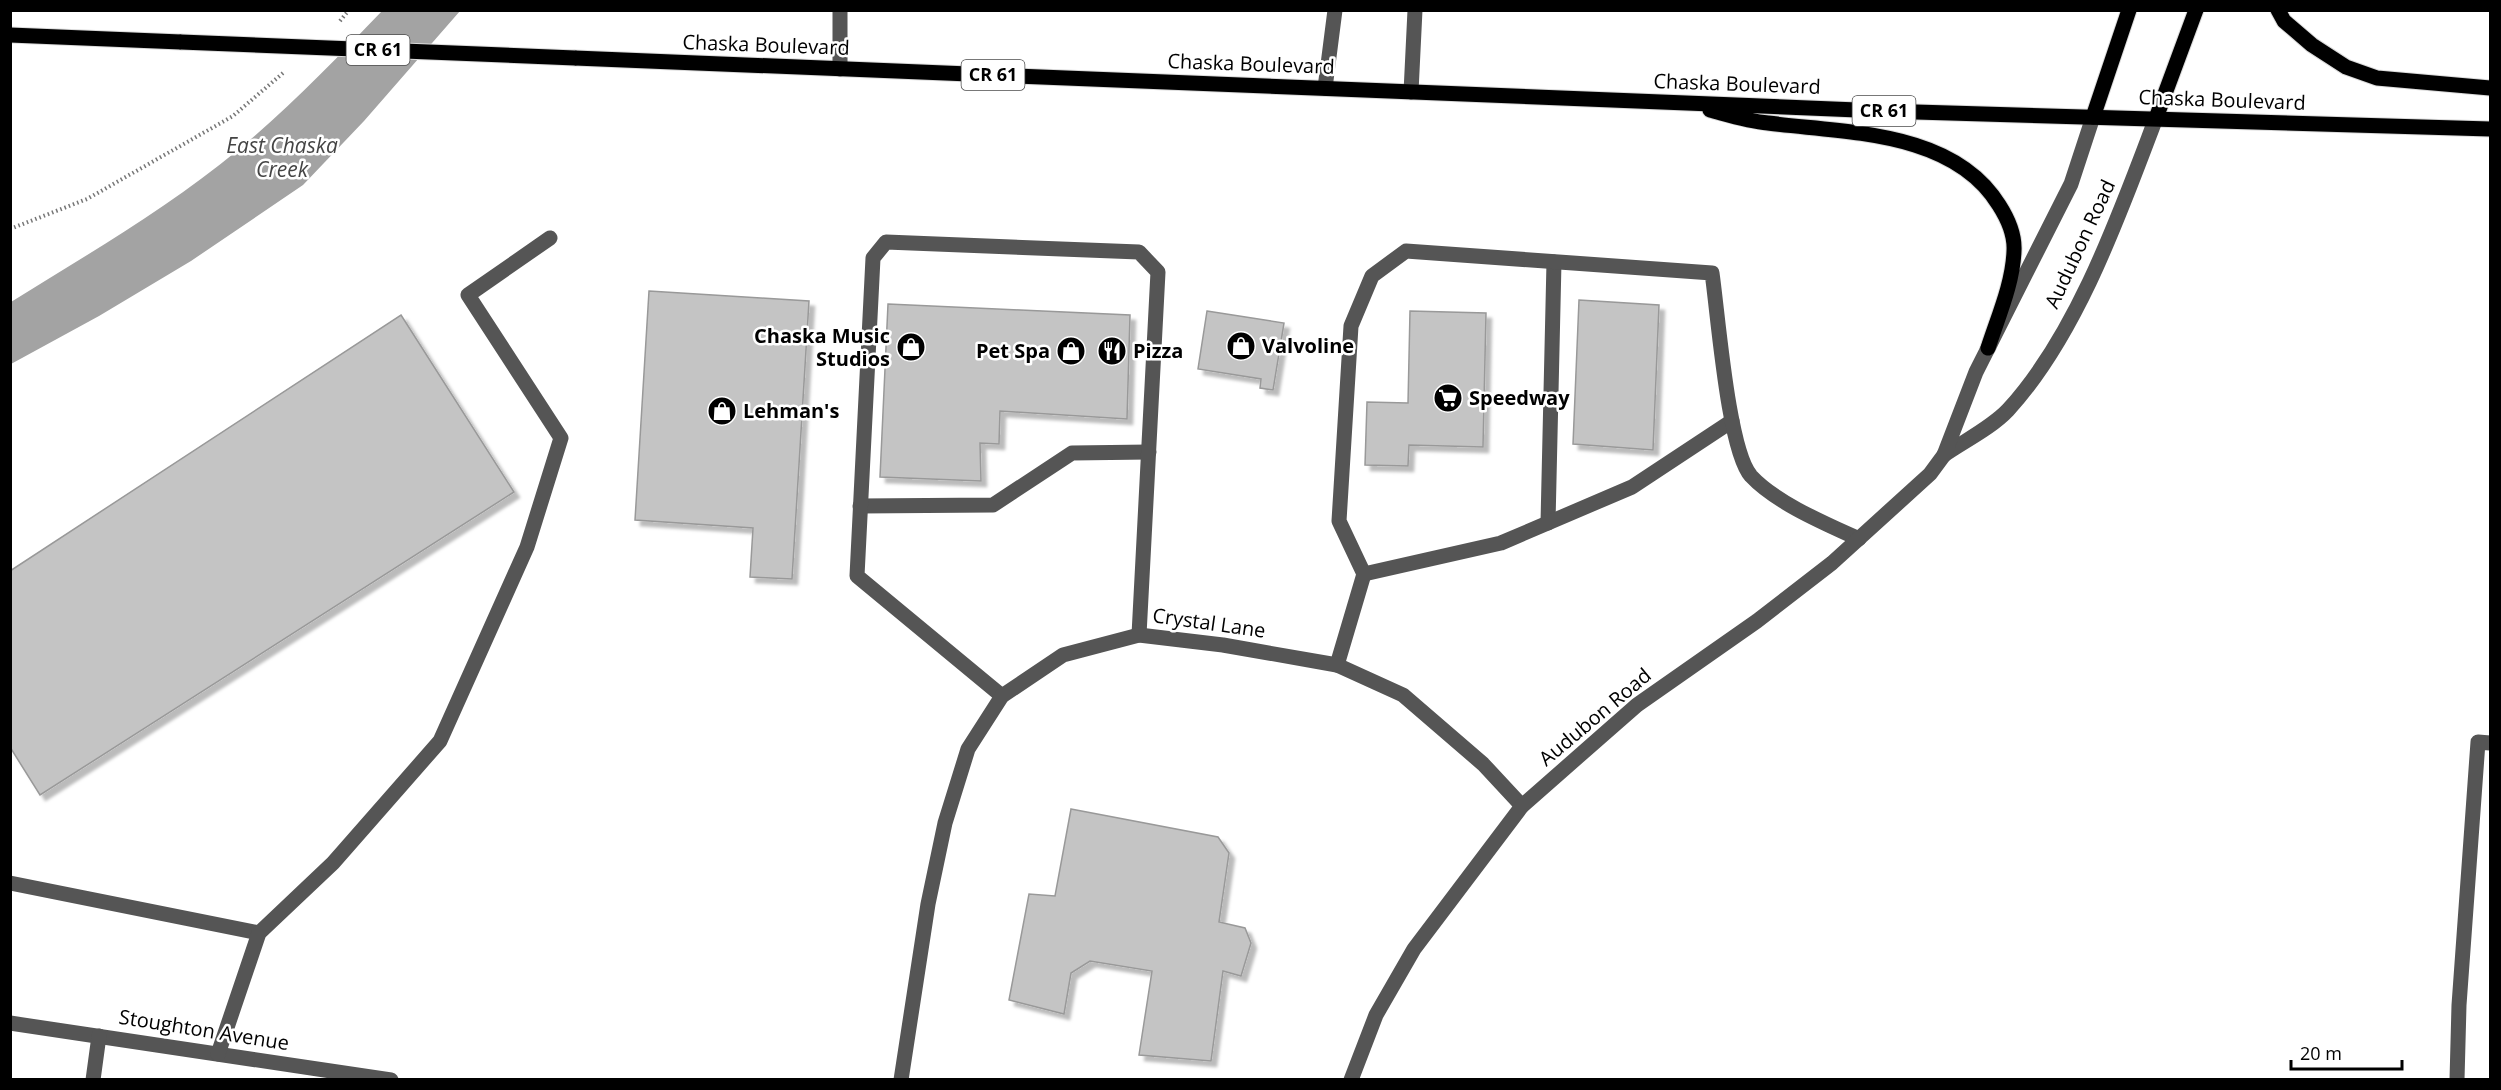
<svg xmlns="http://www.w3.org/2000/svg" width="2501" height="1090" font-family="'Open Sans',sans-serif">
  <style>
    .water { fill: #a3a3a3 }
    .building { fill: #c4c4c4; stroke: #999; stroke-width: 1.5; filter: url(#shadow) }
    .lines { fill: none; stroke-linecap: round; stroke-linejoin: round }
    .major-casing { stroke: #dbdbdb; stroke-width: 17 }
    .path { stroke: #777; stroke-width: 4; stroke-dasharray: 1.5 3; stroke-linecap: butt }
    .minor { stroke: #555; stroke-width: 15 }
    .major { stroke: #000; stroke-width: 15 }
    .major-bridge-casing { stroke: #dbdbdb; stroke-width: 17; stroke-linecap: butt }
    .major-bridge { stroke: #000; stroke-width: 15 }
    .labels { text-anchor: middle; stroke-width: 5; stroke-linejoin: round; paint-order: stroke }
    .shield { fill: #fff; stroke: #4c4c4c; stroke-width: 1.5 }
    .shield-label { font-size: 18px; font-weight: bold; fill: #000 }
    .street-label { font-size: 20px; fill: #000; stroke: #fff }
    .poi-label { font-size: 20px; font-weight: bold; fill: #000; stroke: #fff; text-anchor: start }
    .water-label { font-size: 21px; font-style: italic; fill: #444; stroke: #fff }
  </style>
  <defs>
    <filter id="shadow"><feDropShadow dx="5.5" dy="5.5" stdDeviation="1.5" flood-color="#0004"/></filter>
  </defs>
  <rect width="100%" height="100%" fill="#fff"/>
  <path class="water" d="M382 11H460L364 121 303 185 191 261 99 316 11 364V302C88 254 168 208 238 150 290 107 336 59 382 11Z"/>
  <g class="building">
    <polygon points="649,291 809,301 792,579 750,577 753,528 635,520"/>
    <polygon points="1579,300 1659,305 1653,450 1573,444"/>
    <polygon points="888,304 1130,315 1127,419 1000,411 999,444 980,443 981,481 880,477"/>
    <polygon points="1207,311 1284,323 1273,390 1260,388 1261,379 1198,369"/>
    <polygon points="1410,311 1486,313 1483,447 1409,445 1408,466 1365,465 1367,402 1408,403"/>
    <polygon points="401,315 514,492 40,795 10,747 10,571"/>
    <polygon points="1071,809 1218,837 1229,853 1219,922 1245,928 1251,943 1241,976 1223,971 1211,1061 1139,1055 1152,971 1090,961 1071,973 1064,1014 1009,1000 1029,894 1055,896"/>
  </g>
  <g class="lines">
    <g class="major-casing">
      <g id="major">
        <polyline points="2278,10 2284,21 2312,45 2346,67 2377,78 2490,88"/>
        <polyline points="10,35 181,42"/>
        <polyline points="575,58 1882,111 2490,129"/>
        <path d="M1710 110C1729 115 1748 121 1768 123 1845 133 1953 130 1999 205 2008 219 2015 234 2014 251 2013 283 1998 317 1988 348"/>
        <polyline points="2093,117 2129,10"/>
        <polyline points="2156,118 2196,10"/>
      </g>
    </g>
    <g class="path">
      <polyline points="340,21 349,10"/>
      <polyline points="10,229 87,199 233,116 283,73"/>
    </g>
    <g class="minor">
      <polyline points="840,10 840,69"/>
      <polyline points="1325,88 1335,10"/>
      <polyline points="1411,92 1415,10"/>
      <path d="M1944 455C1964 441 1991 428 2008 410 2077 335 2120 213 2156 118"/>
      <polyline points="860,506 993,505 1072,453 1149,452"/>
      <polyline points="1548,523 1554,262"/>
      <polyline points="1364,574 1501,543 1632,487 1732,421"/>
      <path d="M1337 665 1364 574 1339 521 1351 326 1372 276 1406 251 1712 273C1718 314 1728 450 1751 476 1776 503 1826 524 1859 539"/>
      <polyline points="1002,696 857,576 873,258 886,242 1139,252 1158,272 1139,635"/>
      <polyline points="10,883 259,933"/>
      <polyline points="10,1023 391,1080"/>
      <polyline points="218,1054 259,933 333,863 440,741 527,547 561,438 468,295 550,238"/>
      <polyline points="93,1080 99,1036"/>
      <polyline points="901,1080 928,904 945,823 968,749 1002,696 1063,655 1139,635 1223,645 1337,665 1403,695 1483,764 1522,806"/>
      <polyline points="1351,1080 1376,1015 1414,949 1522,806 1637,705 1757,621 1832,563 1930,474 1944,455 1976,372 2071,184 2093,117"/>
      <polyline points="2457,1080 2459,1005 2478,742 2490,743"/>
    </g>
    <use href="#major" class="major"/>
    <g class="major-bridge-casing">
      <polyline id="major-bridge" points="181,42 575,58"/>
    </g>
    <use href="#major-bridge" class="major-bridge"/>
  </g>
  <defs>
    <g id="shop-disc" transform="scale(1.5)"><circle r="9.5" fill="#000" stroke="#fff"/><path d="M-5-2.5h2.3a2.7 3.5 0 0 1 5.4 0H5L5.5 6h-11ZM-1.5-2.5h3a1.5 2.3 0 0 0-3 0Z" fill="#fff"/></g>
    <g id="restaurant-disc" transform="scale(1.5)"><circle r="9.5" fill="#000" stroke="#fff"/><path d="M-5-6h1v4h1v-4h1v4h1v-4h1v5L-1.5 .5V6h-2V.5L-5-1ZM5-6V6H3V1.5H1.5Q1.5-4 5-6Z" fill="#fff"/></g>
    <g id="supermarket-disc" transform="scale(1.5)"><circle r="9.5" fill="#000" stroke="#fff"/><path d="M-6-5.5h2.5l.6 2H6L4.5 2H-2.5L-4.4-4H-6ZM-1.5 3.2a1.3 1.3 0 1 0 .1 0ZM3 3.2a1.3 1.3 0 1 0 .1 0Z" fill="#fff"/></g>
  </defs>
  <g fill-rule="evenodd">
    <use href="#shop-disc" x="1241" y="346"/>
    <use href="#shop-disc" x="911" y="347"/>
    <use href="#shop-disc" x="1071" y="351"/>
    <use href="#restaurant-disc" x="1112" y="351"/>
    <use href="#supermarket-disc" x="1448" y="398"/>
    <use href="#shop-disc" x="722" y="411"/>
  </g>
  <g class="labels">
    <g class="shield">
      <rect x="346.5" y="35" width="63" height="30" rx="4.5"/>
      <rect x="961.5" y="60" width="63" height="30" rx="4.5"/>
      <rect x="1852.5" y="96" width="63" height="30" rx="4.5"/>
    </g>
    <g class="shield-label">
      <text x="378" y="56">CR 61</text>
      <text x="993" y="81">CR 61</text>
      <text x="1884" y="117">CR 61</text>
    </g>
    <g class="street-label">
      <text transform="translate(766 45) rotate(2)" y="7">Chaska Boulevard</text>
      <text transform="translate(1251 64) rotate(2)" y="7">Chaska Boulevard</text>
      <text transform="translate(1737 84) rotate(2)" y="7">Chaska Boulevard</text>
      <text transform="translate(2222 100) rotate(2)" y="7">Chaska Boulevard</text>
      <text transform="translate(2080 244) rotate(-65)" y="7">Audubon Road</text>
      <text transform="translate(1209 623) rotate(8)" y="7">Crystal Lane</text>
      <text transform="translate(1595 717) rotate(-40)" y="7">Audubon Road</text>
      <text transform="translate(204 1030) rotate(9)" y="7">Stoughton Avenue</text>
    </g>
    <g class="poi-label">
      <text x="890" y="343" text-anchor="end">Chaska Music<tspan x="890" dy="23">Studios</tspan></text>
      <text x="1262" y="353">Valvoline</text>
      <text x="1050" y="358" text-anchor="end">Pet Spa</text>
      <text x="1133" y="358">Pizza</text>
      <text x="1469" y="405">Speedway</text>
      <text x="743" y="418">Lehman's</text>
    </g>
    <g class="water-label">
      <text x="282" y="153">East Chaska<tspan x="282" dy="24">Creek</tspan></text>
    </g>
  </g>
  <rect width="2501" height="1090" fill="none" stroke="#000000" stroke-width="24"/>
  <path d="M2291 1060v9h111v-9" fill="none" stroke="#000000" stroke-width="3"/>
  <text x="2300" y="1060" font-size="18" fill="#000000" stroke="#ffffff" stroke-width="4.5" paint-order="stroke">20 m</text>
</svg>
